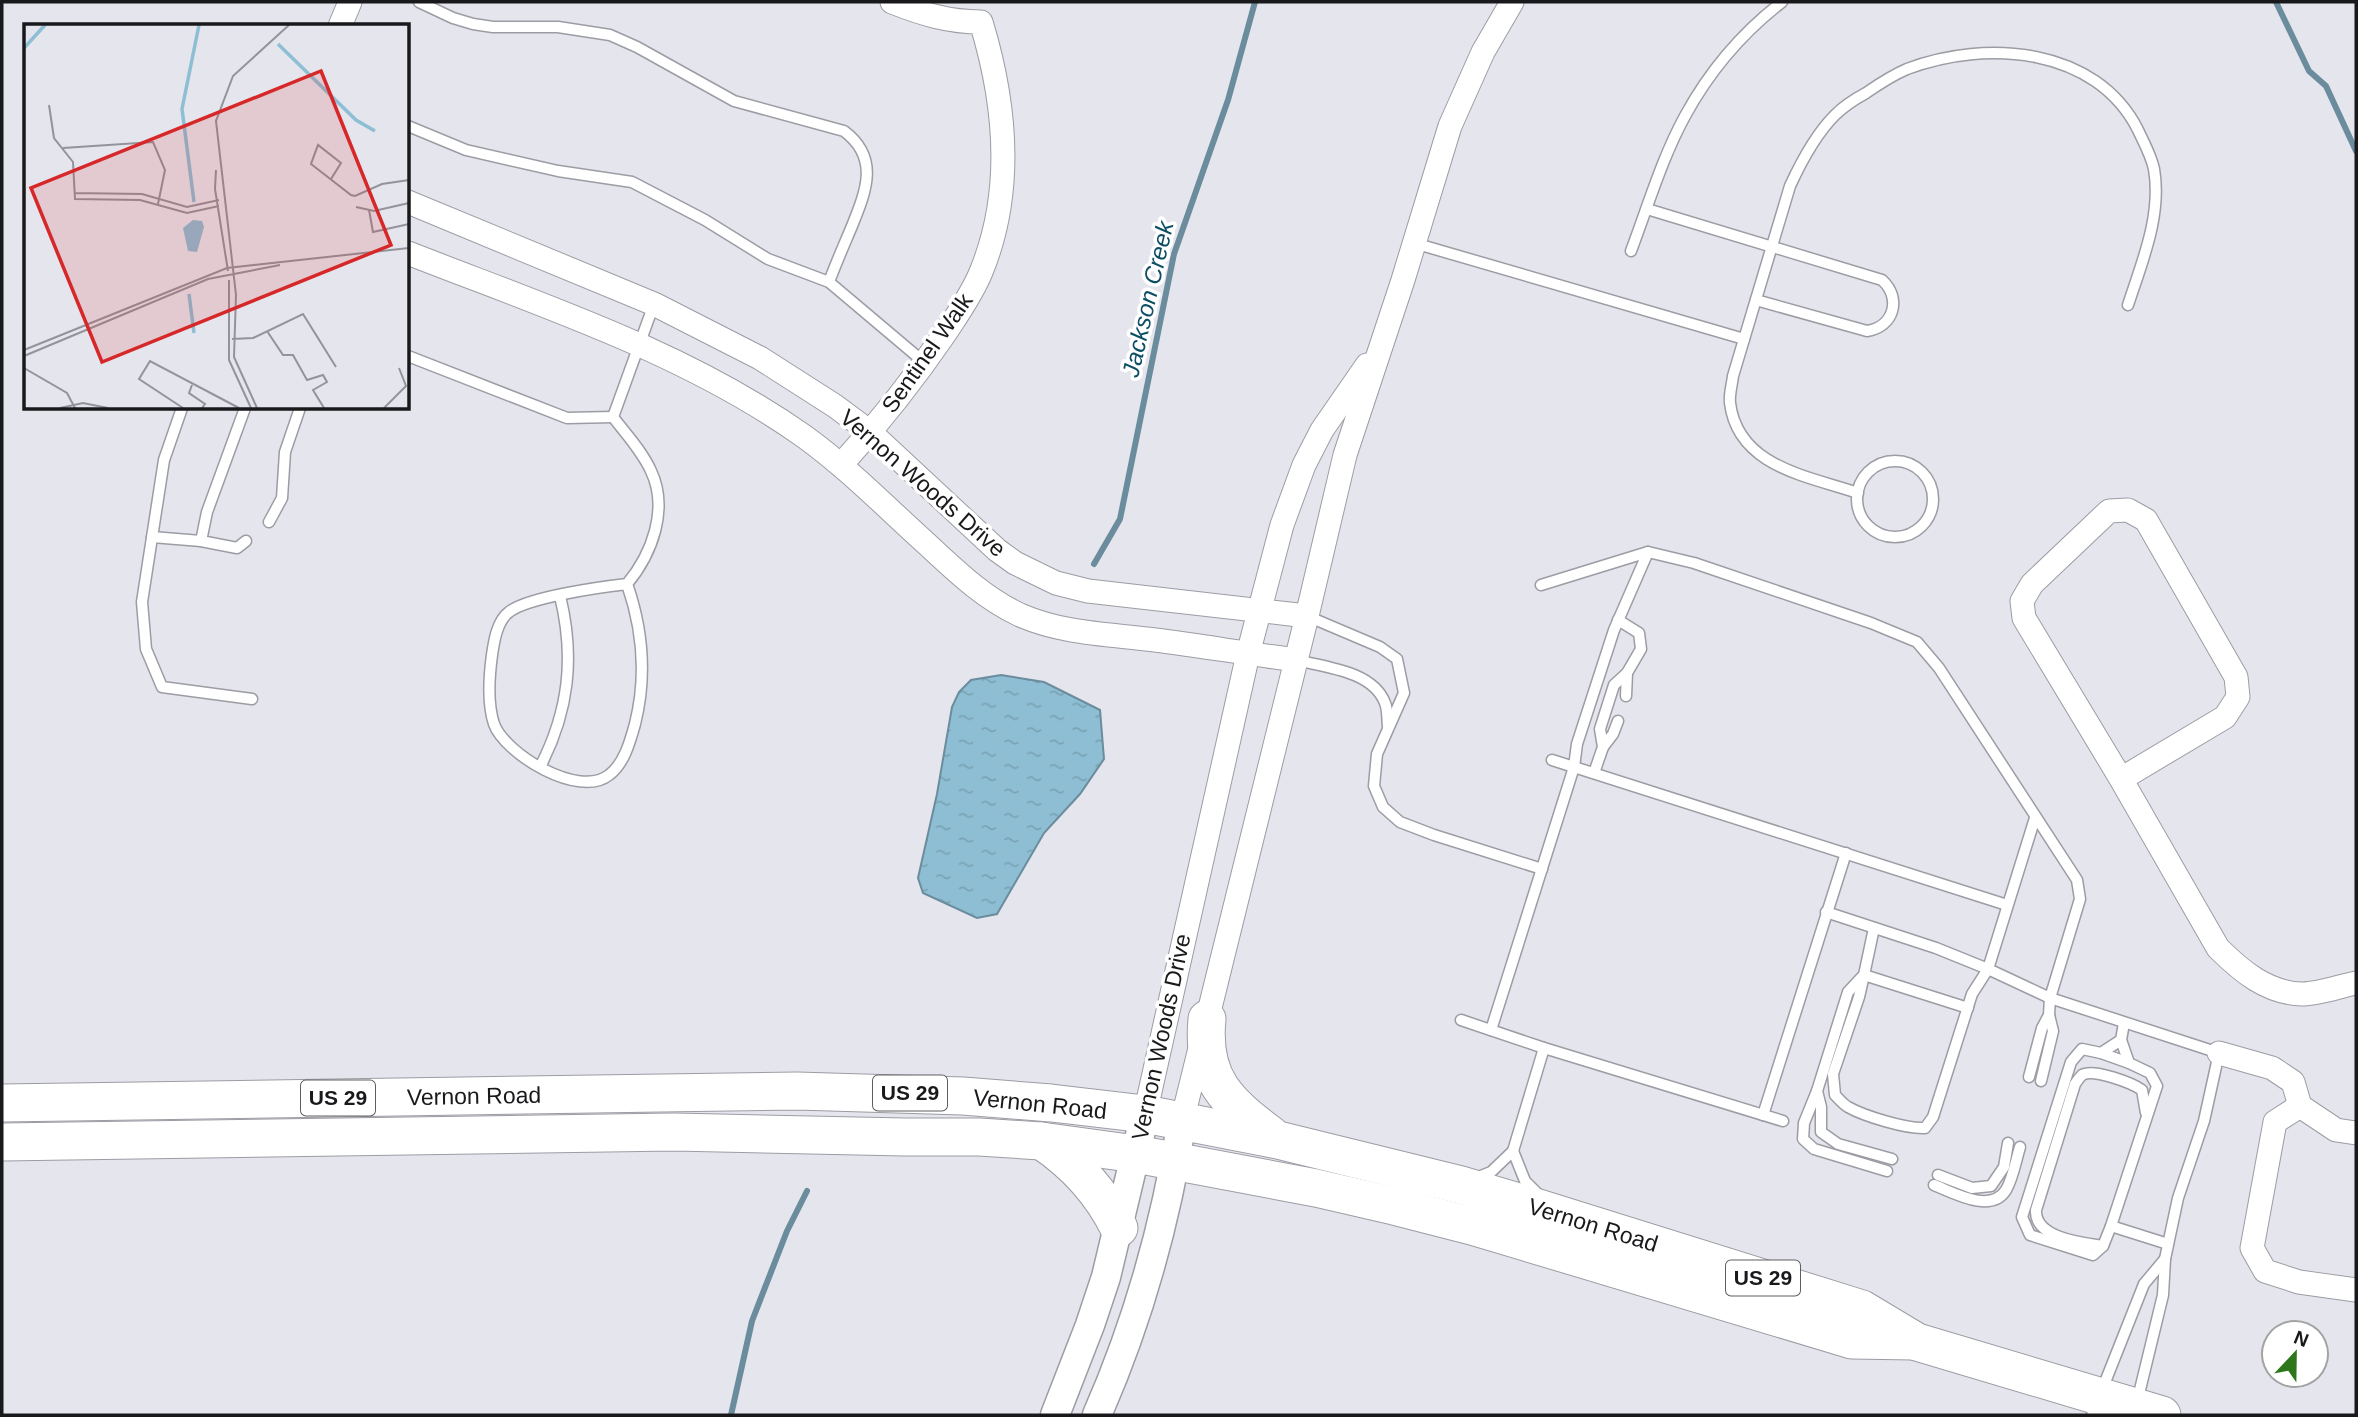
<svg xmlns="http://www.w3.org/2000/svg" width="2358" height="1417" font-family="Arial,sans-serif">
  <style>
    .water { fill: url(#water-ripples); stroke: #6b8c9c; stroke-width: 2 }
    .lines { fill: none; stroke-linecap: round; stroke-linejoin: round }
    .stream { stroke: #6b8c9c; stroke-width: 6 }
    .service-casing { stroke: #9c9ca4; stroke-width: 13 }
    .minor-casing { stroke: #9c9ca4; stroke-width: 25 }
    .tertiary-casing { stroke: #9c9ca4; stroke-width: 31 }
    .primary-casing { stroke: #9c9ca4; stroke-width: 39 }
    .service { stroke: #fff; stroke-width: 10 }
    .minor { stroke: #fff; stroke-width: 23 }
    .tertiary { stroke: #fff; stroke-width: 28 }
    .primary { stroke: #fff; stroke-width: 37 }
    .labels { text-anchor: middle; stroke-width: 7; stroke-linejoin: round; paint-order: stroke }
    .shield { fill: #fff; stroke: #5e5e60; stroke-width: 2 }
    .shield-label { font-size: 21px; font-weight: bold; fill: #19191c }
    .street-label { font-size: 23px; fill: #19191c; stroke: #fff }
    .water-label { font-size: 24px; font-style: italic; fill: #0c4e64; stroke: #fff }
    .inset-river { fill: none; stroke: #8ebed3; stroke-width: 3.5 }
    .inset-road { fill: none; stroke: #93939a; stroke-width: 2 }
    .view { fill: #d62828; fill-opacity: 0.15; stroke: #d62828; stroke-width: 3.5 }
    .inset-edge { fill: none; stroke: #19191c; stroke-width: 3.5 }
  </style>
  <defs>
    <pattern id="water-ripples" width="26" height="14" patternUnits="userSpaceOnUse" patternTransform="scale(1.75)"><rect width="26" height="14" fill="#8ebed3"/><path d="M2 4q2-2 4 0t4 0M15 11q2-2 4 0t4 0" fill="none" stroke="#7aa3b5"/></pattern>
  </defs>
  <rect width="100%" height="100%" fill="#e5e5ee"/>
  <polygon class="water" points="1001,675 1044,682 1100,710 1104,759 1080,794 1044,833 997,914 977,918 923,893 918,878 937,794 952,707 959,692 971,680"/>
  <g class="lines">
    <g class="stream">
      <polyline points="2276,2 2309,71 2326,86 2356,151"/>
      <polyline points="1094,564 1120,519 1174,254 1228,100 1255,2"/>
      <polyline points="731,1415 752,1321 787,1231 807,1191"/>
    </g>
    <g class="service-casing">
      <g id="service">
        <path d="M419 2 453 18 473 24 493 27H558L610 35 637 47 734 101 844 131C880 158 866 191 852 226 844 245 836 263 829 282"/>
        <polyline points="408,126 466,150 558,171 632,182 705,220 768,259 829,282 925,363"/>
        <path d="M1647 209 1882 280C1902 298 1894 327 1867 331L1756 300"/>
        <polyline points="1414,243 1744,339"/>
        <path d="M1631 251C1648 206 1662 158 1685 116 1709 72 1743 32 1782 2"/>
        <polyline points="408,356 567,418 613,417"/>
        <polyline points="182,408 164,460 142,602 146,649 162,687 252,699"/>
        <circle cx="1895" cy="499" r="38"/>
        <path d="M1858 493C1808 476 1738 467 1730 403 1729 394 1732 385 1733 376L1790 186C1801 162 1816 134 1835 115 1844 106 1855 99 1866 93 1879 84 1893 75 1907 69 1986 39 2096 47 2138 130 2144 143 2151 155 2154 169 2162 215 2142 262 2128 305"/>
        <polyline points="269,522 282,498 285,452 300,408"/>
        <polyline points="152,537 201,541 207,512 245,408"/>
        <polyline points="201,541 237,548 246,541"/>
        <path d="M627 584C643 630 647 676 635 724 630 742 624 764 609 775 579 799 505 754 494 724 487 703 489 677 492 655 494 641 497 621 509 612 528 597 601 587 627 584 652 554 669 509 651 471 642 451 626 434 613 417L654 304"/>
        <polyline points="1541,585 1648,552 1694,563 1871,623 1917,642 1939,668 2077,880 2080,899 2050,998 2049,1015 2042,1028 2029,1077"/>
        <polyline points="1307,616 1380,647 1397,659 1404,693 1377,754 1374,786 1383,807 1400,822 1434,835 1542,869"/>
        <path d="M1296 660C1325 667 1373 671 1385 703 1388 710 1387 719 1388 726"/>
        <polyline points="1626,696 1627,673"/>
        <polyline points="1603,747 1613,734 1618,721"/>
        <polyline points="1552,760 2007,905"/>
        <path d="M540 767C569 711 575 657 560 596"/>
        <polyline points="1594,773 1603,747 1600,729 1614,685 1627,673 1641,649 1639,633 1618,620"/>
        <polyline points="1826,912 1936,948 1988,969 2050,998 2219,1053 2204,1121 2178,1198 2165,1259 2163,1295 2137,1402"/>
        <polyline points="1874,928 1864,975 1968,1008"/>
        <path d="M1864 975 1859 997 1833 1074 1835 1095C1839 1099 1843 1104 1848 1107 1864 1116 1906 1129 1925 1128L1933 1117 1972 994 1988 969 2035 818"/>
        <polyline points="1862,977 1848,992 1817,1091 1821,1107 1821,1132 1838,1144 1892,1159"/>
        <polyline points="1461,1020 1544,1048 1783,1121"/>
        <polyline points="1491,1030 1574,767 1577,744 1614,630 1648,552"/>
        <polyline points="2121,1040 2101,1053 2082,1049 2071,1062 2022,1217 2030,1235 2093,1255 2103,1246 2111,1226 2157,1086 2150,1073 2129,1063 2121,1040 2124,1023"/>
        <polyline points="2101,1053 2129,1063"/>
        <polyline points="2041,1081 2053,1031 2049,1015"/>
        <polyline points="1817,1091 1804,1123 1803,1139 1814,1149 1887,1171"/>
        <polyline points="1763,1115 1846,853"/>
        <polyline points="1513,1151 1544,1048"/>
        <polyline points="1938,1175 1972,1188 1991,1186 2004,1167 2008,1143"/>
        <polyline points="1476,1178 1491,1172 1513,1151 1525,1181 1539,1195"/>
        <path d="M1934 1185C1954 1193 1991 1214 2006 1190 2013 1178 2016 1160 2020 1147"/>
        <polyline points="2111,1226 2168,1244"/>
        <path d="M2103 1246C2082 1243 2034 1238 2036 1210L2075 1084C2077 1081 2079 1078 2082 1075 2093 1068 2132 1083 2142 1090L2146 1113"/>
        <polyline points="2092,1415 2144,1284 2165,1259"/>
      </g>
    </g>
    <g class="minor-casing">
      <g id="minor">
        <polyline points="340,26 350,2"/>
        <polyline points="408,202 654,304 760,358 835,406 870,432 997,550 1015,563 1056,583 1088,591 1307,616"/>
        <path d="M408 253C543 306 685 352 805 437 849 469 888 509 928 545 957 572 984 598 1020 615 1064 634 1108 634 1155 640 1202 646 1249 654 1296 660"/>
        <path d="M841 465C879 423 914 379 946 332 959 312 972 294 981 272 1014 192 1006 104 981 22 949 22 922 14 892 2"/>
        <path d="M2121 779 2225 717 2238 697 2236 677 2146 520 2128 510 2109 511 2032 584 2022 601 2024 618 2121 779 2218 948C2241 971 2267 993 2302 994 2319 994 2340 986 2356 983"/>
        <polyline points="2219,1053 2272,1068 2293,1082 2300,1106 2336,1130 2356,1133"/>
        <polyline points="2300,1106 2275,1122 2252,1248 2265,1271 2299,1282 2356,1290"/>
        <polyline points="1145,1114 1248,654 1282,525 1304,465 1322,430 1367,365"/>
        <polyline points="1182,1121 1307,616 1345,455 1403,280 1450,126 1483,52 1512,2"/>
      </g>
    </g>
    <g class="tertiary-casing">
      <g id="tertiary">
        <polyline points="1055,1415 1090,1325 1106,1277 1145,1114"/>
        <path d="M1097 1415C1138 1322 1166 1221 1182 1121"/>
      </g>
    </g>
    <g class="primary-casing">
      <g id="primary">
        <path d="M1207 1019C1201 1079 1227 1102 1271 1135"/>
        <polyline points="2,1103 797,1091 963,1096 1051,1103 1145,1114 1278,1140 1461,1185 1532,1206 1862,1309 1917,1342 2162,1415"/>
        <path d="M1042 1141C1076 1164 1101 1191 1119 1228"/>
        <polyline points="2,1142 674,1132 905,1137 979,1137 1041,1141 1136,1154 1316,1188 1394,1206 1472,1226 1852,1340 1914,1341"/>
      </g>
    </g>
    <use href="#service" class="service"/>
    <use href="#minor" class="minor"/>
    <use href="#tertiary" class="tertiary"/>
    <use href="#primary" class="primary"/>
  </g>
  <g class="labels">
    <g class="shield">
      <rect x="873" y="1075.5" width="74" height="35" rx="5"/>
      <rect x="301" y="1080.5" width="74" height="35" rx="5"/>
      <rect x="1726" y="1260.5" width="74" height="35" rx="5"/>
    </g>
    <g class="shield-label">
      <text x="910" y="1100">US 29</text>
      <text x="338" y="1105">US 29</text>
      <text x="1763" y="1285">US 29</text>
    </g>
    <g class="street-label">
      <text transform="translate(927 353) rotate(-55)" y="8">Sentinel Walk</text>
      <text transform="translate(923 483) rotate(41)" y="8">Vernon Woods Drive</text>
      <text transform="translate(1161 1037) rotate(-78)" y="8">Vernon Woods Drive</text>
      <text transform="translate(474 1096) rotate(-1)" y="8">Vernon Road</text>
      <text transform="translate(1040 1104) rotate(6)" y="8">Vernon Road</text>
      <text transform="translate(1593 1225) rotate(17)" y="8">Vernon Road</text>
    </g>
    <g class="water-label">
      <text transform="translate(1148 299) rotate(-77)" y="8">Jackson Creek</text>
    </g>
  </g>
  <g transform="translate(24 24)">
    <rect width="385" height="385" fill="#e5e5ee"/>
    <path d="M169 196 178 197 180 203 173 228 164 227 159 204Z" fill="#8ebed3"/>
    <path class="inset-river" d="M254 20 332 96 351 107M0 24 21 1M170 178 158 85 175 1M165 270 170 309"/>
    <path class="inset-road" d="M25 81 30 114 49 138 51 175 116 176 163 189 195 182M39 124 129 118 141 146 134 180M192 146 191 165 204 247M307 155 317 139 294 121 287 140 327 171 331 172 358 160 385 156M50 169 118 170 163 183 195 176M332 183 350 187 385 179M345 186 349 208 385 200M205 256V336L227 384M243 307 259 331H269L283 356 299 351 303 358 289 366 300 384M208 315 229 314 279 290 312 343M0 326 203 244 385 224M0 332 184 255 256 241M0 344 43 369 51 384M168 361 165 369 181 380 178 384M36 384 59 379 84 384M159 384 115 355 126 337 215 384M233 384 210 333 212 271 192 97 209 52 265 1M360 384 382 362 375 344"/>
    <path class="view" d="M297 47 367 221 78 338 7 164Z"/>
    <rect width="385" height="385" class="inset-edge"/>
  </g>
  <rect width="2358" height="1417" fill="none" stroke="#19191c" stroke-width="7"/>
  <g transform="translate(2295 1354) rotate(22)"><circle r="33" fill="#ffffff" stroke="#a3a3a4" stroke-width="2"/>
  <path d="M0-5L12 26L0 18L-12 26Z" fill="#2d761a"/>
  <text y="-10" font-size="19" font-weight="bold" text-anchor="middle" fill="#19191c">N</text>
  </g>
</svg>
